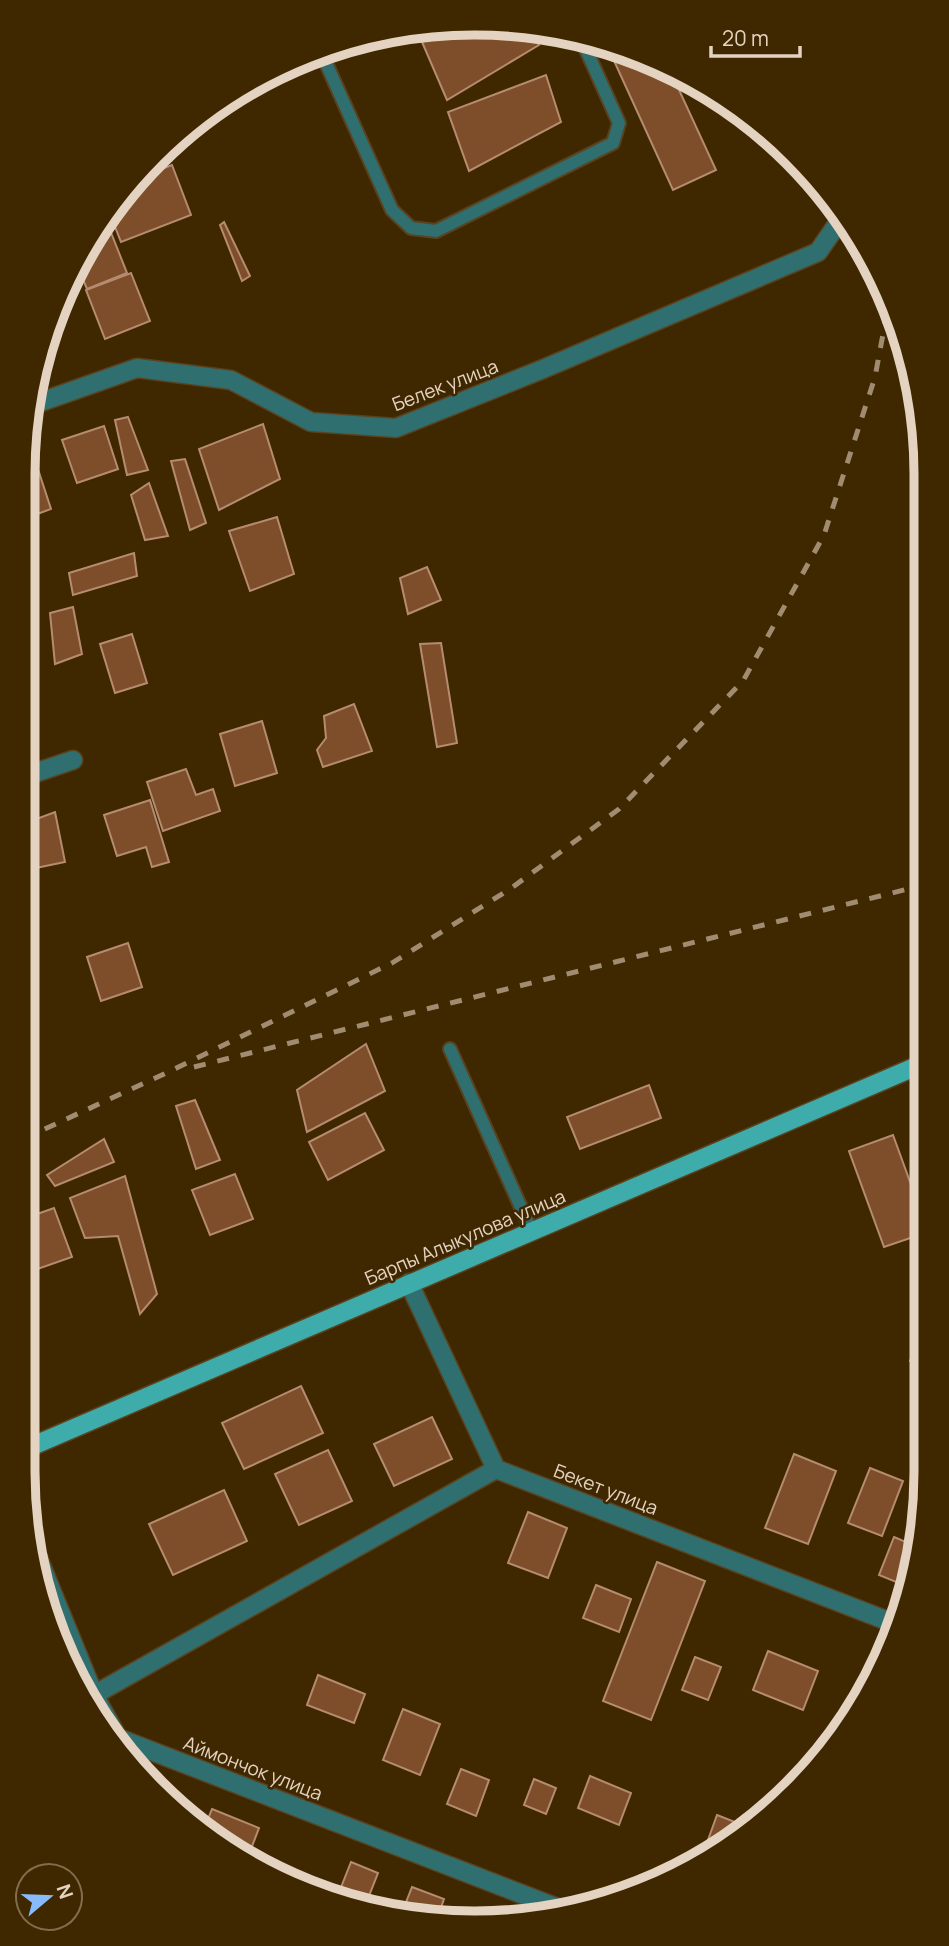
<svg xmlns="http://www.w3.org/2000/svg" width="949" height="1946" font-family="Manrope,sans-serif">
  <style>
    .building { fill: #7e4d29; stroke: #b58c71; stroke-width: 2 }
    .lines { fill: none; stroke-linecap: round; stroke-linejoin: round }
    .lane-casing { stroke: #59431f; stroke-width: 16 }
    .street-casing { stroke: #59431f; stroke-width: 21 }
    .primary-casing { stroke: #59431f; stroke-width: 21 }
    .lane { stroke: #306f6f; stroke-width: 12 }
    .street { stroke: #306f6f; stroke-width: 18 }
    .primary { stroke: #3facac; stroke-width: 18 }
    .rail { stroke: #a08c71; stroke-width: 5; stroke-dasharray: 12 12; stroke-linecap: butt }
    .labels { text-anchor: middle; stroke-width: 5; stroke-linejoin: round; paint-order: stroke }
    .street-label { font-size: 19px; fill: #e3d3c0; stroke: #3f2700 }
    .rim { fill: none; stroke: #e3d3c0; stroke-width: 9 }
  </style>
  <rect width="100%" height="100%" fill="#3f2700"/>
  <g class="building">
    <polygon points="504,24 531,31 539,45 447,100 419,35"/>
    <polygon points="610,52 669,68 716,170 673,190"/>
    <polygon points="546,75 561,122 469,171 448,112"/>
    <polygon points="172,165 191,215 121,242 112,219 146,175"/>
    <polygon points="224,222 250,276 242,281 220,225"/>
    <polygon points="108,225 127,273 87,289 77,265"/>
    <polygon points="131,273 150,321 105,339 86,290"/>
    <polygon points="128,417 148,470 127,475 115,420"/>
    <polygon points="263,424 280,479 219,510 199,449"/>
    <polygon points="104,426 118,469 77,483 62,440"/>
    <polygon points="34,457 51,509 24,519 24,460"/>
    <polygon points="185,459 206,523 190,530 171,461"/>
    <polygon points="149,483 168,536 145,540 131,495"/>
    <polygon points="277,517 294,574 250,591 229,531"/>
    <polygon points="134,553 137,576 73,595 69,573"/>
    <polygon points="427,567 441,600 408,614 400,578"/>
    <polygon points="73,607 82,654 55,664 50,613"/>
    <polygon points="132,634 147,683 115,693 100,644"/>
    <polygon points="441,643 457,743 437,747 420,644"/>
    <polygon points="23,703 37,736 23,740"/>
    <polygon points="354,704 372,751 323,767 317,750 326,738 324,716"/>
    <polygon points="262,721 277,773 235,786 220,734"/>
    <polygon points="186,769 196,795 213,789 220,811 163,831 147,782"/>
    <polygon points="150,800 169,862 152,867 146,847 117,856 104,815"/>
    <polygon points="55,812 65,862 26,870 23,862 23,824"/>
    <polygon points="128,943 142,987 101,1001 87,957"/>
    <polygon points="366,1044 385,1091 307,1132 297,1090"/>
    <polygon points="649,1085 661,1118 580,1149 567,1117"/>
    <polygon points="195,1100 220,1160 196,1169 176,1106"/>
    <polygon points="365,1113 384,1150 328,1180 309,1142"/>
    <polygon points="893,1135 925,1223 925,1233 884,1247 849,1151"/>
    <polygon points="104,1139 114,1162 55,1186 47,1175"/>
    <polygon points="235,1174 253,1219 210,1235 192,1190"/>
    <polygon points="125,1176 157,1294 140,1314 118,1236 85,1238 70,1198"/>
    <polygon points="54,1208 72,1257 26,1273 23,1263 23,1219"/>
    <polygon points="925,1324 925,1367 910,1361"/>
    <polygon points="301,1386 323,1433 244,1469 222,1423"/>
    <polygon points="432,1417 452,1459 394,1486 374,1444"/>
    <polygon points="328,1450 352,1501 299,1525 275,1474"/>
    <polygon points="794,1454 836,1471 808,1544 765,1528"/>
    <polygon points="870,1468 903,1481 882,1536 848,1523"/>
    <polygon points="224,1490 247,1541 173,1575 149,1524"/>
    <polygon points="528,1512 567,1528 548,1578 508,1563"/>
    <polygon points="894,1537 913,1545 901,1584 879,1575"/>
    <polygon points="657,1562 705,1581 651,1720 603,1701"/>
    <polygon points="596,1585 631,1599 619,1632 583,1618"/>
    <polygon points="768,1651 818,1671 803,1710 753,1690"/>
    <polygon points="695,1657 721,1667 708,1700 682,1690"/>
    <polygon points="318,1675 365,1694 354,1723 307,1705"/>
    <polygon points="403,1709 440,1724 420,1775 383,1760"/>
    <polygon points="461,1769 489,1780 476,1816 447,1804"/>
    <polygon points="590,1776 631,1793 619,1825 578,1808"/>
    <polygon points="534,1779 556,1788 546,1814 524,1805"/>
    <polygon points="212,1809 259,1828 251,1849 204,1829"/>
    <polygon points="717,1815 745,1826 719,1845 708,1840"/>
    <polygon points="351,1862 378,1873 365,1906 338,1895"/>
    <polygon points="667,1863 684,1869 675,1876 659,1881"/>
    <polygon points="412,1887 444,1899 438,1916 401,1915"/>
  </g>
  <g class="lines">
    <g class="lane-casing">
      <g id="lane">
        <polyline points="321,52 392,210 411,228 436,231 613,143 619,123 584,45"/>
        <polyline points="450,1049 532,1232"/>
      </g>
    </g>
    <g class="street-casing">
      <g id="street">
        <polyline points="35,404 137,368 231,380 311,422 396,428 543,369 818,252 843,216"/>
        <polyline points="23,777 73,760"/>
        <polyline points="409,1283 496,1469 893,1623"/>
        <polyline points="36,1553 94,1695 118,1738 563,1910"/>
        <polyline points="90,1697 496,1469"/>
      </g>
    </g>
    <g class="primary-casing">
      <polyline id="primary" points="23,1450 924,1063"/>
    </g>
    <use href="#lane" class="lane"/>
    <use href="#street" class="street"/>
    <use href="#primary" class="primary"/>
    <g class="rail">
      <polyline points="194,1067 924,885"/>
      <polyline points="23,1139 164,1074 392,963 510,889 619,809 743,681 824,535 875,377 889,302"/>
    </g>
  </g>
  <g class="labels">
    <g class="street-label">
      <text transform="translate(445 385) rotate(-21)" y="7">Белек улица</text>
      <text transform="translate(465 1237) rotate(-23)" y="7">Барпы Алыкулова улица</text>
      <text transform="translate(606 1489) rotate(21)" y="7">Бекет улица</text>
      <text transform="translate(253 1768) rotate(21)" y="7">Аймончок улица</text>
    </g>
  </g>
  <path d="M0 0H949V1946H0ZM474 35H475A439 439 0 0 1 914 474V1472A439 439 0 0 1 475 1911H474A439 439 0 0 1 35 1472V474A439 439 0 0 1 474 35Z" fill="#3f2700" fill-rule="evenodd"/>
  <path class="rim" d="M474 35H475A439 439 0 0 1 914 474V1472A439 439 0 0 1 475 1911H474A439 439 0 0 1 35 1472V474A439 439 0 0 1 474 35Z"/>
  <g transform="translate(49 1897) rotate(71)"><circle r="33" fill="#3f2700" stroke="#816c4d" stroke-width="2"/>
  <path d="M0-5L12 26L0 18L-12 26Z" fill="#87bbfb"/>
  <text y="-10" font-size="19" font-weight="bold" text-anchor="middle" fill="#e3d3c0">N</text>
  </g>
  <path d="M711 46v10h89v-10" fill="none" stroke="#e3d3c0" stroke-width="3.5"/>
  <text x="722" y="46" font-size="21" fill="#e3d3c0" stroke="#3f2700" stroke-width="5" paint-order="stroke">20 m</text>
</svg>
